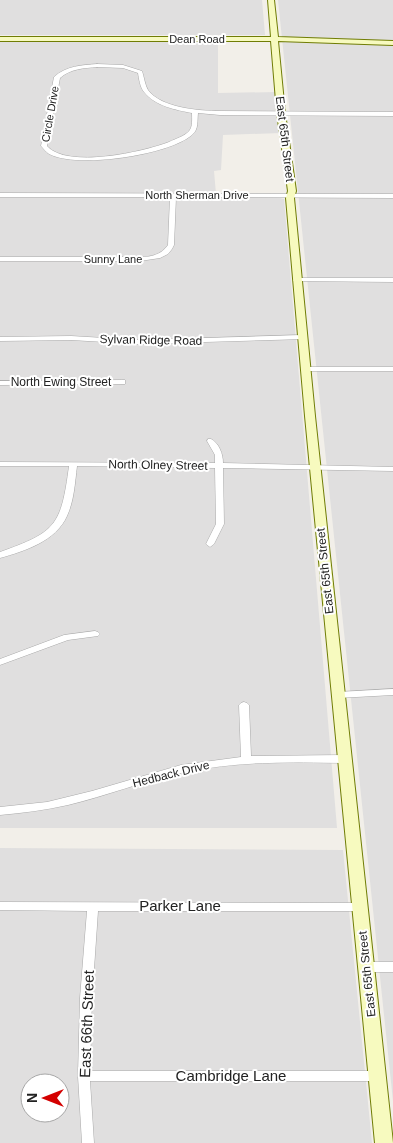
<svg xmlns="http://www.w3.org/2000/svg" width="393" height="1143" font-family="Arial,sans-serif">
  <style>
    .residential { fill: #e0dfdf; fill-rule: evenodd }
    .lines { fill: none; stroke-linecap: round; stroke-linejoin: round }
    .street-casing { stroke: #a9a9a9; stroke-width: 1 }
    .secondary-casing { stroke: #707d05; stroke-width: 2 }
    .street { fill: #fff; fill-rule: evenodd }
    .secondary { fill: #f7fabf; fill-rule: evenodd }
    .labels { text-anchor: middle; stroke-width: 4; stroke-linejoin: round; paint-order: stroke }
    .far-street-label { font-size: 11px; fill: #222; stroke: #fff }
    .street-label { font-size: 12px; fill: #222; stroke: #fff }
    .near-street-label { font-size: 15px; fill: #222; stroke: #fff }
  </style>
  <rect width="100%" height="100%" fill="#f2efe9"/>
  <g class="residential">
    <polygon points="0,0 262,0 265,35 0,35"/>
    <polygon points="278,0 393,0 393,1101"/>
    <polygon points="0,40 218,41 218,93 277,92 281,133 223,135 221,170 214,171 216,194 0,193"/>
    <polygon points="0,197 277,197 284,199 337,828 0,828"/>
    <path d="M0 848 343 850 372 1143H0ZM30 1083H60V1113H30Z"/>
  </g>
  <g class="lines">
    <g class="street-casing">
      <g id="street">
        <path d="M97 64 123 65 142 71C144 77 145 85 148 90 161 108 200 111 220 111L393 112V116L220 115 198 113C197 121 199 129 192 135 169 155 77 169 49 154 46 152 44 149 41 146L54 77C66 66 82 65 97 64ZM97 67 123 68 138 73C139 79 140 87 144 92 155 106 176 110 192 113 192 118 193 127 189 131 185 136 175 139 169 142 143 152 67 169 47 146L60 78C70 69 84 68 97 67Z"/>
        <path d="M0 193 393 194V198L176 197 174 245 172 249 168 254 160 258 140 261H0V257H140C151 257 161 255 168 245L170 197H0Z"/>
        <polygon points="296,278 393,278 393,282 294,281 293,280"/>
        <polygon points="302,335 306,337 305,339 138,344 71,340 0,341 0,337 71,336 138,340"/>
        <polygon points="302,367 393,367 393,371 305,371 301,369"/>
        <polygon points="122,380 125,380 125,384 0,385 0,381"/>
        <path d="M208 439H211C219 443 223 454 223 463L393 467V471L223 468 224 524 214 544 210 547 206 544 216 524 215 468 77 466C75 483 74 501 67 516 56 541 25 551 0 558V552C56 532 61 526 69 466H0V462L215 463V455L207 441Z"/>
        <polygon points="95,631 98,632 100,634 98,636 68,640 0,665 0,659 64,635"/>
        <polygon points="393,689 393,695 338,698 335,697 333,695 335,693 338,692"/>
        <path d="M244 702 247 703 249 705 251 756 344 755 348 756 349 759 348 762 344 763C290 762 235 761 181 773 143 781 106 796 68 805 45 810 23 813 0 815V807L47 802 92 791 181 765 241 757 239 705 241 703Z"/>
        <polygon points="0,902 359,903 363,904 365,907 363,910 359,911 98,911 92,998 90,1071 377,1071 381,1072 383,1076 381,1080 377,1081 90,1081 94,1143 82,1143 78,1076 80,998 87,911 0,910"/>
        <polygon points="366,962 393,962 393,972 366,972 362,970 360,967 362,964"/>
      </g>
    </g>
    <g class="secondary-casing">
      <polygon id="secondary" points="268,0 274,0 278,37 393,41 393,45 278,41 285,113 296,191 294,198 315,416 393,1143 375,1143 305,416 286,198 288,191 277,113 271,41 0,41 0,37 271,37"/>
    </g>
    <use href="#street" class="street"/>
    <use href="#secondary" class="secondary"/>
  </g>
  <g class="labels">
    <g class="far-street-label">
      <text x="197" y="43">Dean Road</text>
      <text transform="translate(50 114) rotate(-80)" y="4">Circle Drive</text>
      <text x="197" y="199">North Sherman Drive</text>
      <text x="113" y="263">Sunny Lane</text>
    </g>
    <g class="street-label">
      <text transform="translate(285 139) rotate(83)" y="4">East 65th Street</text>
      <text transform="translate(151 340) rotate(1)" y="4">Sylvan Ridge Road</text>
      <text x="61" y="386">North Ewing Street</text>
      <text transform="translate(158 465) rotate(1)" y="4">North Olney Street</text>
      <text transform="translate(325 571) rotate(-96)" y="4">East 65th Street</text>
      <text transform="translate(171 774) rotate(-14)" y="4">Hedback Drive</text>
      <text transform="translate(367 974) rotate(-96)" y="4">East 65th Street</text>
    </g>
    <g class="near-street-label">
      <text x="180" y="911">Parker Lane</text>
      <text transform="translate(87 1024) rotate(-88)" y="5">East 66th Street</text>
      <text x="231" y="1081">Cambridge Lane</text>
    </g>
  </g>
  <g transform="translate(45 1098) rotate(270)"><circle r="24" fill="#ffffff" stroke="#a7a7a7"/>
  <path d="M0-4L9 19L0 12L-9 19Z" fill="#d40000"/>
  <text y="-8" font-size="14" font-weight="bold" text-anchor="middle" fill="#222222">N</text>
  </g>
</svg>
